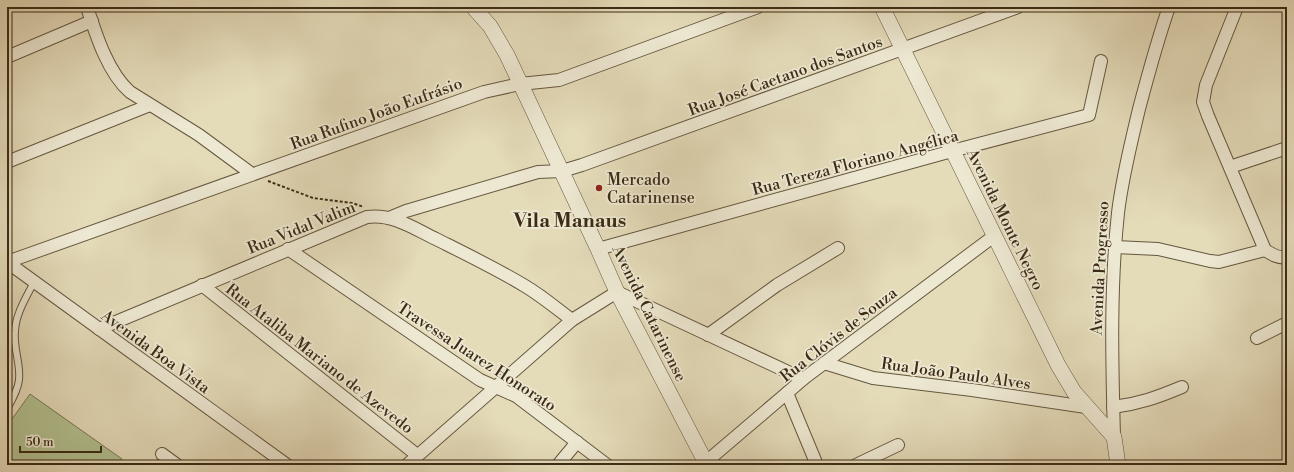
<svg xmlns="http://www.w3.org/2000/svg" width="1294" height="472" font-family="'Libre Bodoni',serif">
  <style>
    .green { fill: #b2c090; stroke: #777653 }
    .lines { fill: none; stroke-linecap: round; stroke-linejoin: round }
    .service-casing { stroke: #66573f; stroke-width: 8 }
    .minor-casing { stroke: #66573f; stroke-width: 14 }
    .tertiary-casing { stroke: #66573f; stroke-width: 16 }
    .path { stroke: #3c2b16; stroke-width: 2; stroke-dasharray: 3 2; stroke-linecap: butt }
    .service { stroke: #ede8d2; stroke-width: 6 }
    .minor { stroke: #ede8d2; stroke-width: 12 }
    .tertiary { stroke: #ede8d2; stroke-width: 15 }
    .poi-dot { fill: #8f2418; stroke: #ede8d2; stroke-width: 1.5 }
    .labels { text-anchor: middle; stroke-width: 3.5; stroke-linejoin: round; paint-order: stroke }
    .street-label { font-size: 16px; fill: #3c2b16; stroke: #ede8d2 }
    .poi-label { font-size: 16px; fill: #3c2b16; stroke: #ede8d2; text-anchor: start }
    .district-label { font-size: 20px; font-weight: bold; fill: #3c2b16; stroke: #ede8d2 }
  </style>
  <rect width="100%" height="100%" fill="#e4dbb9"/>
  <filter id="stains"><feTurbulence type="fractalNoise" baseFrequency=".005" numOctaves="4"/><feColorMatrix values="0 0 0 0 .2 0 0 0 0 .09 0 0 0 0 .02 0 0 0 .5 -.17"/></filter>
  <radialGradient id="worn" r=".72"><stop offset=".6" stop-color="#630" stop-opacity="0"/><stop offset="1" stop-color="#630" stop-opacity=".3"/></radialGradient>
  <polygon class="green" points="30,394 122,459 118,465 7,465 7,426"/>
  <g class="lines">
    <g class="service-casing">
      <path id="service" d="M7 409C12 400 18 390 19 380 21 364 13 348 15 331 16 313 26 298 34 282"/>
    </g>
    <g class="minor-casing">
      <g id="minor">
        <path d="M87 7C96 35 108 73 130 92L199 135 252 174"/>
        <path d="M1237 7 1206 85 1203 102 1208 116 1265 250C1271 254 1279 259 1287 257"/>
        <polyline points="7,57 92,21"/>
        <polyline points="7,162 150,105"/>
        <polyline points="1230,167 1287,148"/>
        <polyline points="389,218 406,211 538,172 562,171 582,165 1018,7"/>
        <polyline points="1115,247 1158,249 1210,261 1219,262 1265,250"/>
        <polyline points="288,249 480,380 516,396 607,465"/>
        <polyline points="598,249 952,151 1089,115 1101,61"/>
        <polyline points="7,262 484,92 520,84 559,80 758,7"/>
        <polyline points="7,262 287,465"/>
        <polyline points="202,285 417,455"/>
        <path d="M99 329 367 217C392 213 415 229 436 239 466 254 497 269 525 286 542 296 557 309 572 320"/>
        <polyline points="708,335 777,285 838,248"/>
        <polyline points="1257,338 1287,323"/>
        <polyline points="824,363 873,378 972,390 1086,407"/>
        <polyline points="787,393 817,465"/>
        <path d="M1113 407C1139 404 1158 397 1182 387"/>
        <path d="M1114 437C1112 363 1110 287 1118 213 1122 178 1131 143 1139 109 1148 75 1157 41 1169 7"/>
        <polyline points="162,454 177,465"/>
        <polyline points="706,462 787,393 803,379 994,236"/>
        <polyline points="407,465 572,320 617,292 803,379"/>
        <polyline points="558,465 577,442"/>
        <polyline points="856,465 898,445"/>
      </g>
    </g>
    <g class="tertiary-casing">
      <g id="tertiary">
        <polyline points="473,7 490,26 507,55 598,249 617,292 707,465"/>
        <polyline points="882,7 1058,365 1074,392 1114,437 1118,465"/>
      </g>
    </g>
    <polyline class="path" points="268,181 313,198 352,203 364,207"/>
    <use href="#service" class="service"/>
    <use href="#minor" class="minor"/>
    <use href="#tertiary" class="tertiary"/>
  </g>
  <circle class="poi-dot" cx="599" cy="188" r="4"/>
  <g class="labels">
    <g class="street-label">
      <text transform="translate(785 75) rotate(-20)" y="6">Rua José Caetano dos Santos</text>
      <text transform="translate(376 113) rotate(-20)" y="6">Rua Rufino João Eufrásio</text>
      <text transform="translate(855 162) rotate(-15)" y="6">Rua Tereza Floriano Angélica</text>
      <text transform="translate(1006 219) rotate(64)" y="6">Avenida Monte Negro</text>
      <text transform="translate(301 227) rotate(-22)" y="6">Rua Vidal Valim</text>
      <text transform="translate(1099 268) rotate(-87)" y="6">Avenida Progresso</text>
      <text transform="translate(650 313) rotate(64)" y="6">Avenida Catarinense</text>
      <text transform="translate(838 334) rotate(-38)" y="6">Rua Clóvis de Souza</text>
      <text transform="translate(156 351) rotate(36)" y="6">Avenida Boa Vista</text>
      <text transform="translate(477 356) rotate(33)" y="6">Travessa Juarez Honorato</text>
      <text transform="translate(320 358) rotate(38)" y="6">Rua Ataliba Mariano de Azevedo</text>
      <text transform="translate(956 373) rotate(8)" y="6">Rua João Paulo Alves</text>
    </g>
    <g class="poi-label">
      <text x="607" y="185">Mercado<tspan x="607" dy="18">Catarinense</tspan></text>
    </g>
    <g class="district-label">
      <text x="570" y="227">Vila Manaus</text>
    </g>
  </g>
  <rect width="1294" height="472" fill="none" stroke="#e4dbb9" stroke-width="24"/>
  <rect x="8" y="8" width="1278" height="456" fill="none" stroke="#3c2b16" stroke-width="2"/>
  <rect x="12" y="12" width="1270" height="448" fill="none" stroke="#3c2b16"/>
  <path d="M20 446v6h81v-6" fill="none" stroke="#3c2b16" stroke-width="2"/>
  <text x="26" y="446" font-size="12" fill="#3c2b16" stroke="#ede8d2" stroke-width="3" paint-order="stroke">50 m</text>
  <rect width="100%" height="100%" filter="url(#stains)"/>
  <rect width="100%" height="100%" fill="url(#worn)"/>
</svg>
